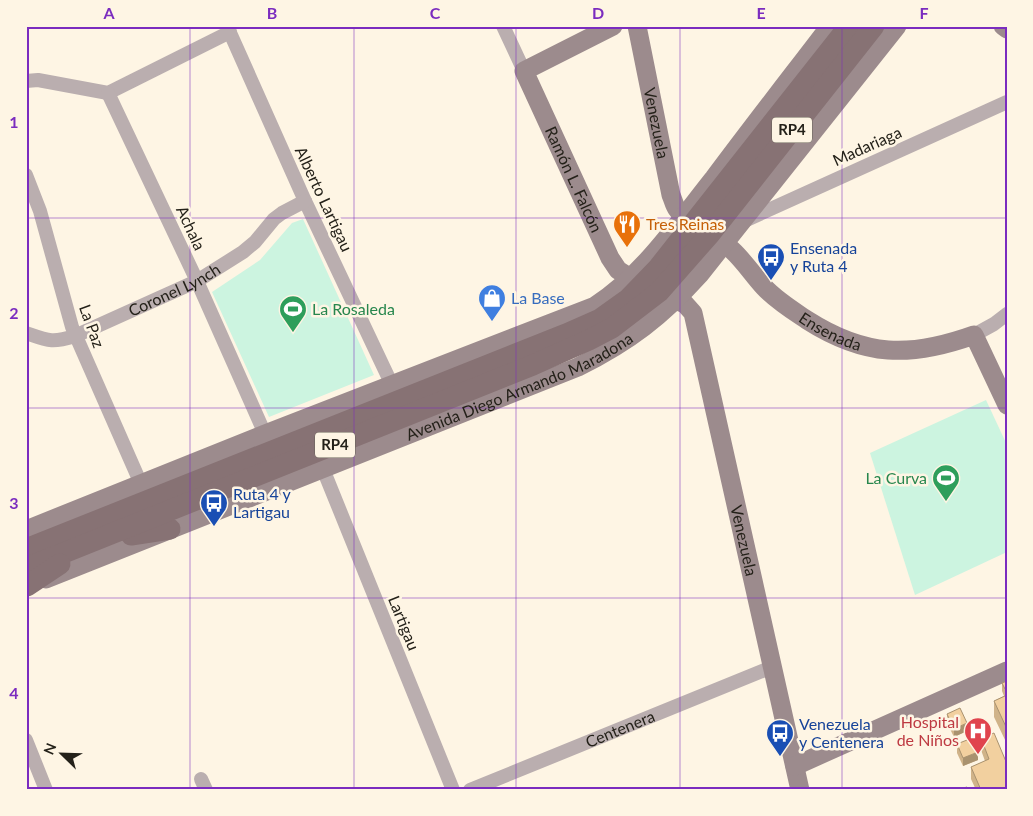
<svg xmlns="http://www.w3.org/2000/svg" width="1033" height="816" font-family="Lato,sans-serif">
  <style>
    .green { fill: #ccf4e0 }
    .lines { fill: none; stroke-linecap: round; stroke-linejoin: round }
    .street { stroke: #baaeaf; stroke-width: 14 }
    .secondary { stroke: #9c8b8d; stroke-width: 19 }
    .primary { stroke: #877274; stroke-width: 21 }
    .wall { fill: #d0b389 }
    .shaded-wall { fill: #a9926f }
    .building { fill: #f2d09f; stroke: #a9926f }
    .grid { fill: none; stroke: #7b2cbf; stroke-width: 1; stroke-opacity: 0.55 }
    .labels { text-anchor: middle; stroke-width: 5; stroke-linejoin: round; paint-order: stroke }
    .shield { fill: #fef5e4; stroke: #656156; stroke-width: 1 }
    .shield-label { font-size: 15px; font-weight: bold; fill: #242119 }
    .street-label { font-size: 16px; fill: #242119; stroke: #fef5e4 }
    .food-label { font-size: 16px; fill: #c56008; stroke: #fef5e4; text-anchor: start }
    .transit-label { font-size: 16px; fill: #164399; stroke: #fef5e4; text-anchor: start }
    .shop-label { font-size: 16px; fill: #366cbe; stroke: #fef5e4; text-anchor: start }
    .leisure-label { font-size: 16px; fill: #27864d; stroke: #fef5e4; text-anchor: start }
    .health-label { font-size: 16px; fill: #be3a42; stroke: #fef5e4; text-anchor: end }
    .neatline { fill: none; stroke: #7b2cbf; stroke-width: 2 }
    .grid-label { font-size: 16px; text-anchor: middle; font-weight: bold; fill: #7b2cbf }
  </style>
  <rect width="100%" height="100%" fill="#fef5e4"/>
  <g class="green">
    <polygon points="303,219 374,375 269,417 212,292 260,260 292,223"/>
    <polygon points="986,400 1007,445 1007,552 915,595 870,453"/>
  </g>
  <g class="lines">
    <g class="street">
      <polyline points="227,26 305,201 392,385"/>
      <polyline points="503,26 524,71"/>
      <polyline points="26,81 38,80 108,93 230,32"/>
      <polyline points="108,93 197,281 265,434"/>
      <polyline points="26,175 40,211 72,327 141,484"/>
      <polyline points="744,221 1007,102"/>
      <path id="s1" d="M26 333C49 341 52 343 75 336L197 281 243 252 255 242 274 219 282 213 305 201"/>
      <polyline points="974,335 994,324 1007,314"/>
      <polyline points="323,469 453,790"/>
      <polyline points="26,740 46,790"/>
      <polyline points="201,779 206,790"/>
      <path id="s2" d="M470 790 772 667"/>
    </g>
    <g class="secondary">
      <path id="s3" d="M613 26 524 71 610 258 618 270 640 284"/>
      <path id="s4" d="M637 26 671 195C673 199 674 205 677 209 687 224 717 236 732 250 744 261 753 275 764 287 776 300 792 310 807 320 865 357 910 358 974 335L1007 405"/>
      <polyline points="1003,26 1007,29"/>
      <path id="s5" d="M667 296 685 304 693 313 800 790"/>
      <path d="M26 530 265 434 595 306C644 274 678 223 714 178 752 127 791 77 830 26"/>
      <path id="s6" d="M46 579 578 367C630 341 661 317 700 274L897 26"/>
      <polyline points="795,766 1007,671"/>
    </g>
    <g class="primary">
      <polyline points="131,535 170,529"/>
      <polyline points="26,549 566,334 600,319 628,299 658,268 849,26"/>
      <polyline points="26,568 533,365 589,340 612,328 659,292 710,234 874,26"/>
      <polyline points="27,586 60,564"/>
    </g>
  </g>
  <g class="wall">
    <polygon points="1007,681 1007,744 994,717 994,701 1004,696 1002,691 1002,683"/>
    <polygon points="947,714 967,731 954,737 947,723"/>
    <polygon points="981,738 1007,790 976,790 971,779 971,767 985,761 981,750"/>
    <polygon points="957,744 978,760 963,766 957,753"/>
  </g>
  <g class="shaded-wall">
    <polygon points="1007,688 1007,696 1005,697 1005,689"/>
    <polygon points="967,723 967,731 954,737 954,729"/>
    <polygon points="978,752 978,760 963,766 963,758"/>
  </g>
  <g class="building">
    <polygon points="1007,681 1007,688 1005,689 1002,683"/>
    <polygon points="1007,695 1007,729 994,701"/>
    <polygon points="960,708 967,723 954,729 947,714"/>
    <polygon points="994,733 1007,764 1007,789 1004,790 981,790 971,767 989,759 981,738"/>
    <polygon points="972,738 978,752 963,758 957,744"/>
    <polygon points="967,787 967,790 956,790"/>
  </g>
  <path class="grid" d="M190 26V790M354 26V790M516 26V790M680 26V790M842 26V790M26 218H1007M26 408H1007M26 598H1007"/>
  <defs>
    <g id="restaurant-pin" transform="scale(1.4375)"><path d="M0 17L-7.5 6A9.5 9.5 0 1 1 7.5 6Z" fill="#e8710a" stroke="#fef5e4"/><path d="M-5-6h1v4h1v-4h1v4h1v-4h1v5L-1.5 .5V6h-2V.5L-5-1ZM5-6V6H3V1.5H1.5Q1.5-4 5-6Z" fill="#fff"/></g>
    <g id="bus-pin" transform="scale(1.4375)"><path d="M0 17L-7.5 6A9.5 9.5 0 1 1 7.5 6Z" fill="#1a4fb4" stroke="#fef5e4"/><path d="M-5-6H5V4H4V6H2V4H-2V6H-4V4H-5ZM-3.5-4V0h7V-4ZM-3.5 1.2v1.5H-2V1.2ZM2 1.2v1.5H3.5V1.2Z" fill="#fff"/></g>
    <g id="shop-pin" transform="scale(1.4375)"><path d="M0 17L-7.5 6A9.5 9.5 0 1 1 7.5 6Z" fill="#3f7fe0" stroke="#fef5e4"/><path d="M-5-2.5h2.3a2.7 3.5 0 0 1 5.4 0H5L5.5 6h-11ZM-1.5-2.5h3a1.5 2.3 0 0 0-3 0Z" fill="#fff"/></g>
    <g id="stadium-pin" transform="scale(1.4375)"><path d="M0 17L-7.5 6A9.5 9.5 0 1 1 7.5 6Z" fill="#2e9e5b" stroke="#fef5e4"/><path d="M0-5a6.5 5 0 1 0 0 10a6.5 5 0 1 0 0-10ZM-3.5-1.8h7v3.6h-7Z" fill="#fff"/></g>
    <g id="hospital-pin" transform="scale(1.4375)"><path d="M0 17L-7.5 6A9.5 9.5 0 1 1 7.5 6Z" fill="#e0444e" stroke="#fef5e4"/><path d="M-5-5h3v3.5h4V-5h3V5h-3V1.5h-4V5h-3Z" fill="#fff"/></g>
  </defs>
  <g fill-rule="evenodd">
    <use href="#restaurant-pin" x="627" y="224"/>
    <use href="#bus-pin" x="771" y="257"/>
    <use href="#shop-pin" x="492" y="298"/>
    <use href="#stadium-pin" x="293" y="309"/>
    <use href="#stadium-pin" x="946" y="478"/>
    <use href="#bus-pin" x="214" y="503"/>
    <use href="#hospital-pin" x="978" y="731"/>
    <use href="#bus-pin" x="780" y="733"/>
  </g>
  <g class="labels">
    <g class="shield">
      <rect x="772" y="117.5" width="40" height="25" rx="4"/>
      <rect x="315" y="432.5" width="40" height="25" rx="4"/>
    </g>
    <g class="shield-label">
      <text x="792" y="135">RP4</text>
      <text x="335" y="450">RP4</text>
    </g>
    <g class="street-label">
      <text dy="6" stroke="none"><textPath href="#s4" startOffset="99">Venezuela</textPath></text>
      <text transform="translate(867 146) rotate(-24)" y="6">Madariaga</text>
      <text dy="6" stroke="none"><textPath href="#s3" startOffset="219">Ramón L. Falcón</textPath></text>
      <text transform="translate(324 199) rotate(65)" y="6">Alberto Lartigau</text>
      <text transform="translate(191 228) rotate(65)" y="6">Achala</text>
      <text dy="6" stroke="none"><textPath href="#s1" startOffset="160">Coronel Lynch</textPath></text>
      <text transform="translate(92 326) rotate(70)" y="6">La Paz</text>
      <text dy="6" stroke="none"><textPath href="#s4" startOffset="386">Ensenada</textPath></text>
      <text dy="6" stroke="none"><textPath href="#s6" startOffset="511">Avenida Diego Armando Maradona</textPath></text>
      <text dy="6" stroke="none"><textPath href="#s5" startOffset="265">Venezuela</textPath></text>
      <text transform="translate(404 623) rotate(68)" y="6">Lartigau</text>
      <text dy="6" stroke="none"><textPath href="#s2" startOffset="162">Centenera</textPath></text>
    </g>
    <g class="food-label">
      <text x="646" y="230">Tres Reinas</text>
    </g>
    <g class="transit-label">
      <text x="790" y="254">Ensenada<tspan x="790" dy="18">y Ruta 4</tspan></text>
      <text x="233" y="500">Ruta 4 y<tspan x="233" dy="18">Lartigau</tspan></text>
      <text x="799" y="730">Venezuela<tspan x="799" dy="18">y Centenera</tspan></text>
    </g>
    <g class="shop-label">
      <text x="511" y="304">La Base</text>
    </g>
    <g class="leisure-label">
      <text x="312" y="315">La Rosaleda</text>
      <text x="927" y="484" text-anchor="end">La Curva</text>
    </g>
    <g class="health-label">
      <text x="959" y="728">Hospital<tspan x="959" dy="18">de Niños</tspan></text>
    </g>
  </g>
  <rect width="1033" height="816" fill="none" stroke="#fef5e4" stroke-width="55"/>
  <g transform="translate(62 754) rotate(293)" stroke="#fef5e4" stroke-width="4" paint-order="stroke">
  <path d="M0-4L9 19L0 12L-9 19Z" fill="#242119"/>
  <text y="-8" font-size="14" font-weight="bold" text-anchor="middle" fill="#242119">N</text>
  </g>
  <rect x="28" y="28" width="978" height="760" class="neatline"/>
  <g class="grid-label">
    <text x="109" y="19">A</text>
    <text x="272" y="19">B</text>
    <text x="435" y="19">C</text>
    <text x="598" y="19">D</text>
    <text x="761" y="19">E</text>
    <text x="924" y="19">F</text>
    <text x="14" y="128">1</text>
    <text x="14" y="319">2</text>
    <text x="14" y="509">3</text>
    <text x="14" y="699">4</text>
  </g>
</svg>
